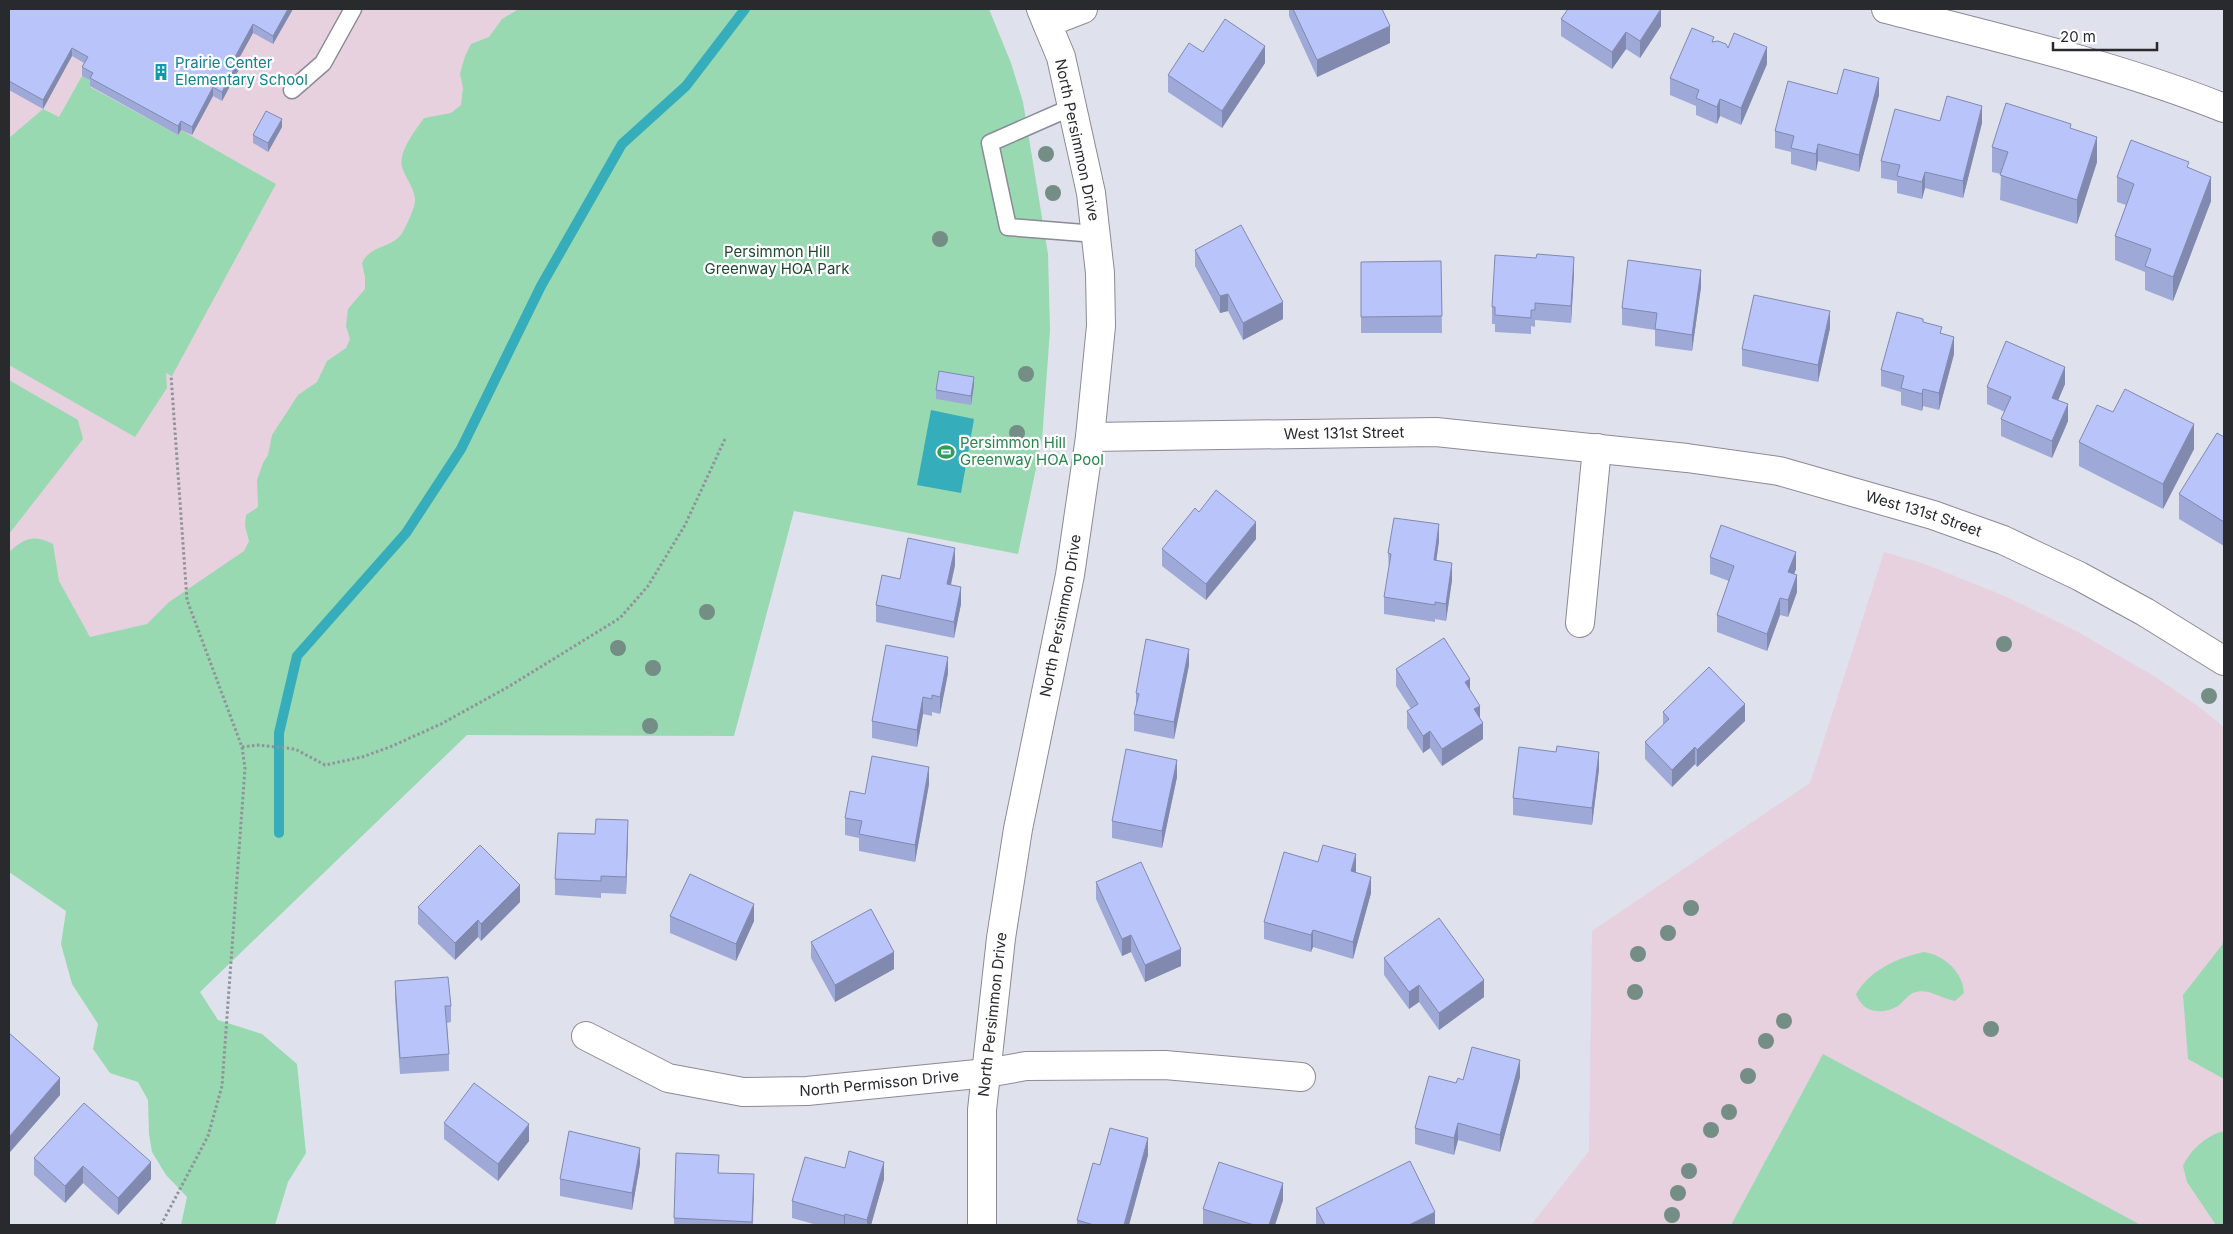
<svg xmlns="http://www.w3.org/2000/svg" width="2233" height="1234" font-family="Inter,sans-serif">
  <style>
    .education { fill: #e7d1df }
    .green { fill: #98d9b1 }
    .water { fill: #36adbb }
    .lines { fill: none; stroke-linecap: round; stroke-linejoin: round }
    .stream { stroke: #36adbb; stroke-width: 10 }
    .service-casing { stroke: #898b95; stroke-width: 19 }
    .minor-casing { stroke: #898b95; stroke-width: 30 }
    .path { stroke: #91939b; stroke-width: 3; stroke-dasharray: 2.5 2.5; stroke-linecap: butt }
    .service { stroke: #fff; stroke-width: 16 }
    .minor { stroke: #fff; stroke-width: 28 }
    .tree { fill: #748d85 }
    .wall { fill: #9ea9d7 }
    .shaded-wall { fill: #8189af }
    .building { fill: #b8c4fa; stroke: #8189af }
    .labels { text-anchor: middle; stroke-width: 4.5; stroke-linejoin: round; paint-order: stroke }
    .culture-label { font-size: 15px; fill: #0d838f; stroke: #fff; text-anchor: start }
    .street-label { font-size: 15px; fill: #292a2e; stroke: #fff }
    .park-label { font-size: 15px; fill: #1d4830; stroke: #fff }
    .leisure-label { font-size: 15px; fill: #27864d; stroke: #fff; text-anchor: start }
  </style>
  <rect width="100%" height="100%" fill="#dfe2ed"/>
  <g class="education">
    <polygon points="9,9 618,9 341,580 9,656"/>
    <polygon points="1884,552 1925,564 2007,597 2080,633 2154,676 2202,709 2224,727 2224,1225 1531,1225 1589,1151 1592,931 1810,783"/>
  </g>
  <g class="green">
    <path d="M519 9H989L1011 63 1023 102 1048 254 1050 330 1042 440 1018 554 794 511 734 736 467 735 200 992 218 1020 262 1034 297 1064 306 1153 288 1182 275 1225H181L187 1197 166 1175 152 1152 149 1134 148 1100 138 1082 110 1073 93 1049 98 1024 72 984 61 944 66 911 9 872V552C25 538 33 534 53 544L59 581 90 637 147 624 169 602 244 551 249 541 245 526 246 515 258 507 257 480 263 463 268 455 272 435 298 395 317 382 327 361 346 348 350 339 346 326 348 309 365 289V277L362 263C371 245 387 249 399 237 404 233 414 209 415 202 416 191 407 180 403 170 396 154 415 131 424 118L451 113 461 105 463 88 460 74 465 56 471 44 489 37 502 19Z"/>
    <polygon points="82,76 93,81 90,87 178,135 181,130 276,184 172,376 166,373 167,388 135,437 9,365 9,138 43,109 59,117"/>
    <polygon points="9,380 78,420 83,439 9,534"/>
    <polygon points="2224,934 2224,1079 2188,1059 2183,995 2222,945"/>
    <path d="M1924 952C1944 955 1963 972 1964 993L1955 1001C1941 999 1928 987 1913 993 1907 996 1903 1002 1898 1006 1881 1016 1862 1012 1856 994 1870 970 1897 958 1924 952Z"/>
    <polygon points="1823,1054 2139,1224 2138,1225 1731,1225"/>
    <path d="M2224 1131V1225H2216L2187 1182 2183 1166C2190 1150 2207 1135 2224 1131Z"/>
  </g>
  <polygon class="water" points="931,410 974,419 961,493 917,485"/>
  <g class="lines">
    <polyline class="stream" points="279,833 279,733 297,656 406,533 461,449 541,286 622,144 686,86 745,9"/>
    <g class="service-casing">
      <g id="service">
        <polyline points="292,90 323,63 353,9"/>
        <polyline points="1072,107 990,143 1008,227 1096,234"/>
      </g>
    </g>
    <g class="minor-casing">
      <g id="minor">
        <path d="M1886 9C1999 38 2116 65 2224 108"/>
        <polyline points="1047,23 1083,9"/>
        <path id="s1" d="M1090 437 1436 432 1687 458 1779 471 1933 515 2003 540 2079 576 2145 612 2224 661"/>
        <polyline points="1580,623 1597,448"/>
        <path id="s2" d="M586 1036 668 1078 743 1092 807 1091 987 1073 1026 1066 1165 1065 1301 1077"/>
        <path id="s3" d="M982 1225V1110L1001 938 1018 829 1070 575 1090 437 1101 326 1100 273 1091 193 1061 57 1041 9"/>
      </g>
    </g>
    <g class="path">
      <polyline points="242,747 258,745 295,749 325,765 362,757 390,747 441,724 508,687 620,618 648,586 685,525 725,439"/>
      <polyline points="161,1225 208,1136 222,1086 245,768 242,747 187,600 171,375"/>
    </g>
    <use href="#service" class="service"/>
    <use href="#minor" class="minor"/>
  </g>
  <g class="tree">
    <circle cx="1046" cy="154" r="8"/>
    <circle cx="1053" cy="193" r="8"/>
    <circle cx="940" cy="239" r="8"/>
    <circle cx="1026" cy="374" r="8"/>
    <circle cx="1017" cy="433" r="8"/>
    <circle cx="707" cy="612" r="8"/>
    <circle cx="2004" cy="644" r="8"/>
    <circle cx="618" cy="648" r="8"/>
    <circle cx="653" cy="668" r="8"/>
    <circle cx="2209" cy="696" r="8"/>
    <circle cx="650" cy="726" r="8"/>
    <circle cx="1691" cy="908" r="8"/>
    <circle cx="1668" cy="933" r="8"/>
    <circle cx="1638" cy="954" r="8"/>
    <circle cx="1635" cy="992" r="8"/>
    <circle cx="1784" cy="1021" r="8"/>
    <circle cx="1991" cy="1029" r="8"/>
    <circle cx="1766" cy="1041" r="8"/>
    <circle cx="1748" cy="1076" r="8"/>
    <circle cx="1729" cy="1112" r="8"/>
    <circle cx="1711" cy="1130" r="8"/>
    <circle cx="1689" cy="1171" r="8"/>
    <circle cx="1678" cy="1193" r="8"/>
    <circle cx="1672" cy="1215" r="8"/>
  </g>
  <g class="wall">
    <polygon points="9,9 293,9 273,44 253,33 238,59 239,69 222,101 213,96 192,135 181,130 178,135 90,86 90,80 82,76 82,67 84,63 72,56 43,109 9,90"/>
    <polygon points="1289,9 1382,9 1390,43 1317,77 1289,16"/>
    <polygon points="1561,19 1661,26 1640,58 1626,49 1612,69 1561,36"/>
    <polygon points="1714,42 1767,64 1741,125 1720,116 1717,124 1696,115 1696,106 1670,95 1670,78"/>
    <polygon points="1203,52 1265,63 1222,128 1168,92 1168,75"/>
    <polygon points="1837,94 1879,95 1859,172 1818,161 1816,171 1791,164 1791,152 1775,148 1775,131"/>
    <polygon points="1940,121 1982,123 1963,198 1925,188 1922,199 1897,193 1897,181 1881,178 1881,161"/>
    <polygon points="282,127 268,152 253,143 253,135"/>
    <polygon points="2071,129 2097,162 2077,224 2000,200 2001,174 1992,172 1992,147"/>
    <polygon points="2189,168 2211,201 2173,301 2145,290 2145,272 2115,260 2115,236 2126,205 2117,202 2117,177"/>
    <polygon points="1195,250 1283,319 1243,340 1228,311 1220,313 1195,266"/>
    <polygon points="1441,261 1442,333 1361,333 1361,262"/>
    <polygon points="1574,273 1571,323 1535,320 1535,327 1531,326 1531,334 1495,332 1495,324 1492,324 1492,307"/>
    <polygon points="1701,287 1692,351 1655,346 1655,330 1622,325 1622,308"/>
    <polygon points="1923,322 1942,334 1954,354 1939,410 1923,406 1922,411 1901,405 1901,392 1881,386 1881,370"/>
    <polygon points="1830,328 1818,382 1742,366 1742,349"/>
    <polygon points="2065,384 2058,400 2068,421 2052,458 2001,436 2001,419 2005,412 1987,404 1987,387"/>
    <polygon points="974,385 971,405 936,399 936,390"/>
    <polygon points="2113,412 2194,449 2163,509 2079,466 2079,442"/>
    <polygon points="2224,437 2224,546 2179,519 2179,494"/>
    <polygon points="1256,539 1206,600 1162,566 1162,549"/>
    <polygon points="1439,541 1436,561 1452,580 1446,621 1435,619 1435,622 1384,614 1384,597 1389,570 1388,553"/>
    <polygon points="1710,557 1796,569 1794,574 1797,592 1788,617 1780,615 1767,651 1717,632 1717,615 1729,581 1710,574"/>
    <polygon points="955,565 951,585 961,604 954,638 876,622 876,605 900,579"/>
    <polygon points="1189,665 1174,739 1134,731 1134,714 1136,706 1136,693"/>
    <polygon points="1396,669 1470,691 1483,739 1442,766 1430,748 1423,753 1407,728 1407,711 1411,709 1396,686"/>
    <polygon points="948,673 940,714 932,712 932,716 923,714 917,747 872,738 872,721"/>
    <polygon points="1663,712 1745,721 1697,767 1695,764 1672,787 1645,759 1645,742 1663,725"/>
    <polygon points="1599,769 1592,825 1513,815 1513,798"/>
    <polygon points="1177,777 1162,848 1112,838 1112,821"/>
    <polygon points="929,784 915,862 859,851 859,838 845,835 845,818 865,794"/>
    <polygon points="628,837 626,894 601,893 601,898 555,895 555,879"/>
    <polygon points="1356,872 1371,893 1353,959 1313,947 1311,952 1264,939 1264,922"/>
    <polygon points="1096,882 1181,966 1145,982 1131,952 1122,956 1096,899"/>
    <polygon points="520,902 481,941 478,937 455,960 418,924 418,907"/>
    <polygon points="670,916 754,921 736,961 670,933"/>
    <polygon points="811,942 894,969 835,1002 811,958"/>
    <polygon points="1384,958 1484,997 1439,1030 1419,1002 1409,1009 1384,975"/>
    <polygon points="395,981 451,1006 451,1022 447,1023 449,1054 449,1071 400,1074 395,998"/>
    <polygon points="9,1033 60,1095 10,1152 9,1151"/>
    <polygon points="1520,1077 1500,1152 1458,1140 1454,1155 1415,1144 1415,1128 1463,1080"/>
    <polygon points="84,1103 151,1179 118,1215 83,1183 65,1203 34,1175 34,1158"/>
    <polygon points="444,1123 529,1141 498,1181 444,1139"/>
    <polygon points="1148,1155 1129,1225 1077,1225 1077,1220 1100,1165"/>
    <polygon points="640,1164 632,1210 560,1196 560,1179"/>
    <polygon points="845,1168 884,1179 871,1225 817,1225 792,1218 792,1201"/>
    <polygon points="719,1173 754,1191 753,1225 674,1225 674,1218"/>
    <polygon points="1283,1200 1275,1225 1203,1225 1203,1209"/>
    <polygon points="1316,1208 1435,1225 1316,1225"/>
  </g>
  <g class="shaded-wall">
    <polygon points="288,9 293,9 273,44 273,36"/>
    <polygon points="1661,9 1661,26 1640,58 1640,41"/>
    <polygon points="253,24 253,33 235,66 235,57"/>
    <polygon points="1390,26 1390,43 1317,77 1317,60"/>
    <polygon points="1626,32 1626,49 1612,69 1612,52"/>
    <polygon points="1265,46 1265,63 1222,128 1222,111"/>
    <polygon points="1767,47 1767,64 1741,125 1741,108"/>
    <polygon points="72,48 72,56 43,109 43,100"/>
    <polygon points="239,60 239,69 222,101 222,92"/>
    <polygon points="1879,78 1879,95 1859,172 1859,155"/>
    <polygon points="213,87 213,96 192,135 192,127"/>
    <polygon points="1720,99 1720,116 1717,124 1717,107"/>
    <polygon points="1982,106 1982,123 1963,198 1963,181"/>
    <polygon points="282,119 282,127 268,152 268,143"/>
    <polygon points="181,121 181,130 178,135 178,126"/>
    <polygon points="2097,137 2097,162 2077,224 2077,200"/>
    <polygon points="1818,144 1818,161 1816,171 1816,154"/>
    <polygon points="1925,172 1925,188 1922,199 1922,182"/>
    <polygon points="2211,177 2211,201 2173,301 2173,277"/>
    <polygon points="1574,257 1574,273 1571,323 1571,306"/>
    <polygon points="1701,270 1701,287 1692,351 1692,335"/>
    <polygon points="1228,294 1228,311 1220,313 1220,296"/>
    <polygon points="1283,302 1283,319 1243,340 1243,323"/>
    <polygon points="1830,311 1830,328 1818,382 1818,365"/>
    <polygon points="1954,337 1954,354 1939,410 1939,393"/>
    <polygon points="2065,367 2065,384 2052,415 2052,398"/>
    <polygon points="974,377 974,385 971,405 971,396"/>
    <polygon points="1923,389 1923,406 1922,411 1922,394"/>
    <polygon points="2068,404 2068,421 2052,458 2052,441"/>
    <polygon points="2194,424 2194,449 2163,509 2163,484"/>
    <polygon points="1256,522 1256,539 1206,600 1206,584"/>
    <polygon points="1439,524 1439,541 1434,577 1434,560"/>
    <polygon points="955,548 955,565 947,601 947,584"/>
    <polygon points="1796,552 1796,569 1788,589 1788,572"/>
    <polygon points="1452,563 1452,580 1446,621 1446,604"/>
    <polygon points="1797,575 1797,592 1788,617 1788,600"/>
    <polygon points="961,587 961,604 954,638 954,622"/>
    <polygon points="1780,598 1780,615 1767,651 1767,634"/>
    <polygon points="1189,649 1189,665 1174,739 1174,722"/>
    <polygon points="948,657 948,673 940,714 940,697"/>
    <polygon points="1470,679 1470,696 1465,682"/>
    <polygon points="923,697 923,714 917,747 917,730"/>
    <polygon points="1745,704 1745,721 1697,767 1697,750"/>
    <polygon points="1480,706 1480,723 1474,709"/>
    <polygon points="1483,723 1483,739 1442,766 1442,749"/>
    <polygon points="1430,731 1430,748 1423,753 1423,736"/>
    <polygon points="1695,747 1695,764 1672,787 1672,770"/>
    <polygon points="1599,752 1599,769 1592,825 1592,808"/>
    <polygon points="1177,760 1177,777 1162,848 1162,831"/>
    <polygon points="929,767 929,784 915,862 915,845"/>
    <polygon points="628,820 628,837 626,894 626,877"/>
    <polygon points="1356,854 1356,871 1351,887 1351,871"/>
    <polygon points="1371,877 1371,893 1353,959 1353,942"/>
    <polygon points="520,885 520,902 481,941 481,924"/>
    <polygon points="754,904 754,921 736,961 736,944"/>
    <polygon points="478,920 478,937 455,960 455,943"/>
    <polygon points="1313,930 1313,947 1311,952 1311,935"/>
    <polygon points="1131,935 1131,952 1122,956 1122,939"/>
    <polygon points="1181,949 1181,966 1145,982 1145,965"/>
    <polygon points="894,952 894,969 835,1002 835,985"/>
    <polygon points="1484,980 1484,997 1439,1030 1439,1013"/>
    <polygon points="1419,985 1419,1002 1409,1009 1409,992"/>
    <polygon points="1520,1060 1520,1077 1500,1152 1500,1135"/>
    <polygon points="60,1078 60,1095 10,1152 10,1136"/>
    <polygon points="1458,1123 1458,1140 1454,1155 1454,1138"/>
    <polygon points="529,1124 529,1141 498,1181 498,1164"/>
    <polygon points="1148,1138 1148,1155 1129,1225 1124,1225"/>
    <polygon points="640,1148 640,1164 632,1210 632,1193"/>
    <polygon points="151,1162 151,1179 118,1215 118,1198"/>
    <polygon points="884,1162 884,1179 871,1225 867,1225 867,1220"/>
    <polygon points="83,1166 83,1183 65,1203 65,1186"/>
    <polygon points="754,1174 754,1191 752,1225 752,1222"/>
    <polygon points="1283,1183 1283,1200 1275,1225 1269,1225"/>
    <polygon points="1435,1212 1435,1225 1409,1225"/>
    <polygon points="845,1214 845,1225 844,1225 844,1216"/>
  </g>
  <g class="building">
    <polygon points="9,9 288,9 273,36 253,24 235,57 239,60 222,92 213,87 192,127 181,121 178,126 90,78 93,73 82,67 88,57 72,48 43,100 9,81"/>
    <polygon points="1293,9 1382,9 1390,26 1317,60"/>
    <polygon points="1568,9 1661,9 1640,41 1626,32 1612,52 1561,19"/>
    <polygon points="1225,19 1265,46 1222,111 1168,75 1189,43 1203,52"/>
    <polygon points="1692,28 1714,37 1712,42 1718,41 1726,44 1728,48 1734,33 1767,47 1741,108 1720,99 1717,107 1696,98 1699,90 1670,78"/>
    <polygon points="1844,69 1879,78 1859,155 1818,144 1816,154 1791,148 1794,136 1775,131 1788,81 1837,94"/>
    <polygon points="1947,96 1982,106 1963,181 1925,172 1922,182 1897,176 1900,165 1881,161 1895,109 1940,121"/>
    <polygon points="2006,103 2071,124 2070,128 2097,137 2077,200 2000,175 2008,152 1992,147"/>
    <polygon points="266,111 282,119 268,143 253,135"/>
    <polygon points="2131,140 2189,162 2187,167 2211,177 2173,277 2145,266 2151,249 2115,236 2134,184 2117,177"/>
    <polygon points="1241,225 1283,302 1243,323 1228,294 1220,296 1195,250"/>
    <polygon points="1537,254 1574,257 1571,306 1535,303 1535,310 1531,310 1531,318 1495,315 1495,307 1492,307 1495,255 1536,258"/>
    <polygon points="1628,260 1701,270 1692,335 1655,329 1657,313 1622,308"/>
    <polygon points="1441,261 1442,316 1361,317 1361,262"/>
    <polygon points="1754,295 1830,311 1818,365 1742,349"/>
    <polygon points="1897,312 1923,319 1923,322 1942,327 1940,333 1954,337 1939,393 1923,389 1922,394 1901,388 1904,376 1881,370"/>
    <polygon points="2006,341 2065,367 2052,398 2068,404 2052,441 2001,419 2011,397 1987,387"/>
    <polygon points="939,371 974,377 971,396 936,390"/>
    <polygon points="2125,389 2194,424 2163,484 2079,442 2097,405 2113,412"/>
    <polygon points="2217,433 2224,437 2224,522 2179,494"/>
    <polygon points="1216,490 1256,522 1206,584 1162,549 1195,508 1199,512"/>
    <polygon points="1394,518 1439,524 1434,560 1452,563 1446,604 1435,602 1435,605 1384,597 1391,554 1388,553"/>
    <polygon points="1721,525 1796,552 1788,572 1797,575 1788,600 1780,598 1767,634 1717,615 1734,566 1710,557"/>
    <polygon points="908,538 955,548 947,584 961,587 954,622 876,605 882,575 900,579"/>
    <polygon points="1444,638 1470,679 1465,682 1480,706 1474,709 1483,723 1442,749 1430,731 1423,736 1407,711 1418,704 1396,669"/>
    <polygon points="1146,639 1189,649 1174,722 1134,714 1139,694 1136,693"/>
    <polygon points="886,645 948,657 940,697 932,695 932,699 923,697 917,730 872,721"/>
    <polygon points="1709,667 1745,704 1697,750 1695,747 1672,770 1645,742 1669,719 1663,712"/>
    <polygon points="1557,746 1599,752 1592,808 1513,798 1519,747 1556,752"/>
    <polygon points="1126,749 1177,760 1162,831 1112,821"/>
    <polygon points="872,756 929,767 915,845 859,834 862,821 845,818 850,791 865,794"/>
    <polygon points="596,819 628,820 626,877 601,876 601,881 555,879 558,833 595,834"/>
    <polygon points="480,845 520,885 481,924 478,920 455,943 418,907"/>
    <polygon points="1323,845 1356,854 1351,871 1371,877 1353,942 1313,930 1311,935 1264,922 1284,852 1318,862"/>
    <polygon points="1141,862 1181,949 1145,965 1131,935 1122,939 1096,882"/>
    <polygon points="690,874 754,904 736,944 670,916"/>
    <polygon points="871,909 894,952 835,985 811,942"/>
    <polygon points="1439,918 1484,980 1439,1013 1419,985 1409,992 1384,958"/>
    <polygon points="448,977 451,1006 445,1006 449,1054 400,1058 395,981"/>
    <polygon points="9,1033 60,1078 10,1136 9,1134"/>
    <polygon points="1472,1047 1520,1060 1500,1135 1458,1123 1454,1138 1415,1128 1429,1076 1456,1083 1458,1078 1463,1080"/>
    <polygon points="474,1083 529,1124 498,1164 444,1123"/>
    <polygon points="84,1103 151,1162 118,1198 83,1166 65,1186 34,1158"/>
    <polygon points="1110,1128 1148,1138 1124,1225 1094,1225 1077,1220 1093,1163 1100,1165"/>
    <polygon points="569,1131 640,1148 632,1193 560,1179"/>
    <polygon points="849,1151 884,1162 867,1220 845,1214 844,1216 792,1201 805,1157 845,1168"/>
    <polygon points="676,1153 719,1155 718,1173 754,1174 752,1222 674,1218"/>
    <polygon points="1410,1161 1435,1212 1409,1225 1325,1225 1316,1208"/>
    <polygon points="1219,1162 1283,1183 1269,1225 1254,1225 1203,1209"/>
  </g>
  <defs>
    <g id="building-bare" transform="scale(1.35)"><path d="M-4-6H4V6H1V3H-1V6H-4ZM-2.5-4.3h1.7v1.8h-1.7ZM.8-4.3h1.7v1.8H.8ZM-2.5-1h1.7V.8h-1.7ZM.8-1h1.7V.8H.8Z" fill="#0f9aa8" stroke="#fff" stroke-width="2.5" paint-order="stroke"/></g>
    <g id="stadium-bare" transform="scale(1.35)"><path d="M0-5a6.5 5 0 1 0 0 10a6.5 5 0 1 0 0-10ZM-3.5-1.8h7v3.6h-7Z" fill="#2e9e5b" stroke="#fff" stroke-width="2.5" paint-order="stroke"/></g>
  </defs>
  <g fill-rule="evenodd">
    <use href="#building-bare" x="161" y="72"/>
    <use href="#stadium-bare" x="946" y="452"/>
  </g>
  <g class="labels">
    <g class="culture-label">
      <text x="175" y="68">Prairie Center<tspan x="175" dy="17">Elementary School</tspan></text>
    </g>
    <g class="street-label">
      <text transform="translate(1077 140) rotate(78)" y="5">North Persimmon Drive</text>
      <text dy="5" stroke="none"><textPath href="#s1" startOffset="254">West 131st Street</textPath></text>
      <text dy="5" stroke="none"><textPath href="#s1" startOffset="842">West 131st Street</textPath></text>
      <text dy="5" stroke="none"><textPath href="#s3" startOffset="616">North Persimmon Drive</textPath></text>
      <text dy="5" stroke="none"><textPath href="#s3" startOffset="211">North Persimmon Drive</textPath></text>
      <text dy="5" stroke="none"><textPath href="#s2" startOffset="305">North Permisson Drive</textPath></text>
    </g>
    <g class="park-label">
      <text x="777" y="257">Persimmon Hill<tspan x="777" dy="17">Greenway HOA Park</tspan></text>
    </g>
    <g class="leisure-label">
      <text x="960" y="448">Persimmon Hill<tspan x="960" dy="17">Greenway HOA Pool</tspan></text>
    </g>
  </g>
  <rect width="2233" height="1234" fill="none" stroke="#292a2e" stroke-width="20"/>
  <path d="M2053 42v8h104v-8" fill="none" stroke="#292a2e" stroke-width="2.5"/>
  <text x="2060" y="42" font-size="15" fill="#292a2e" stroke="#ffffff" stroke-width="4" paint-order="stroke">20 m</text>
</svg>
